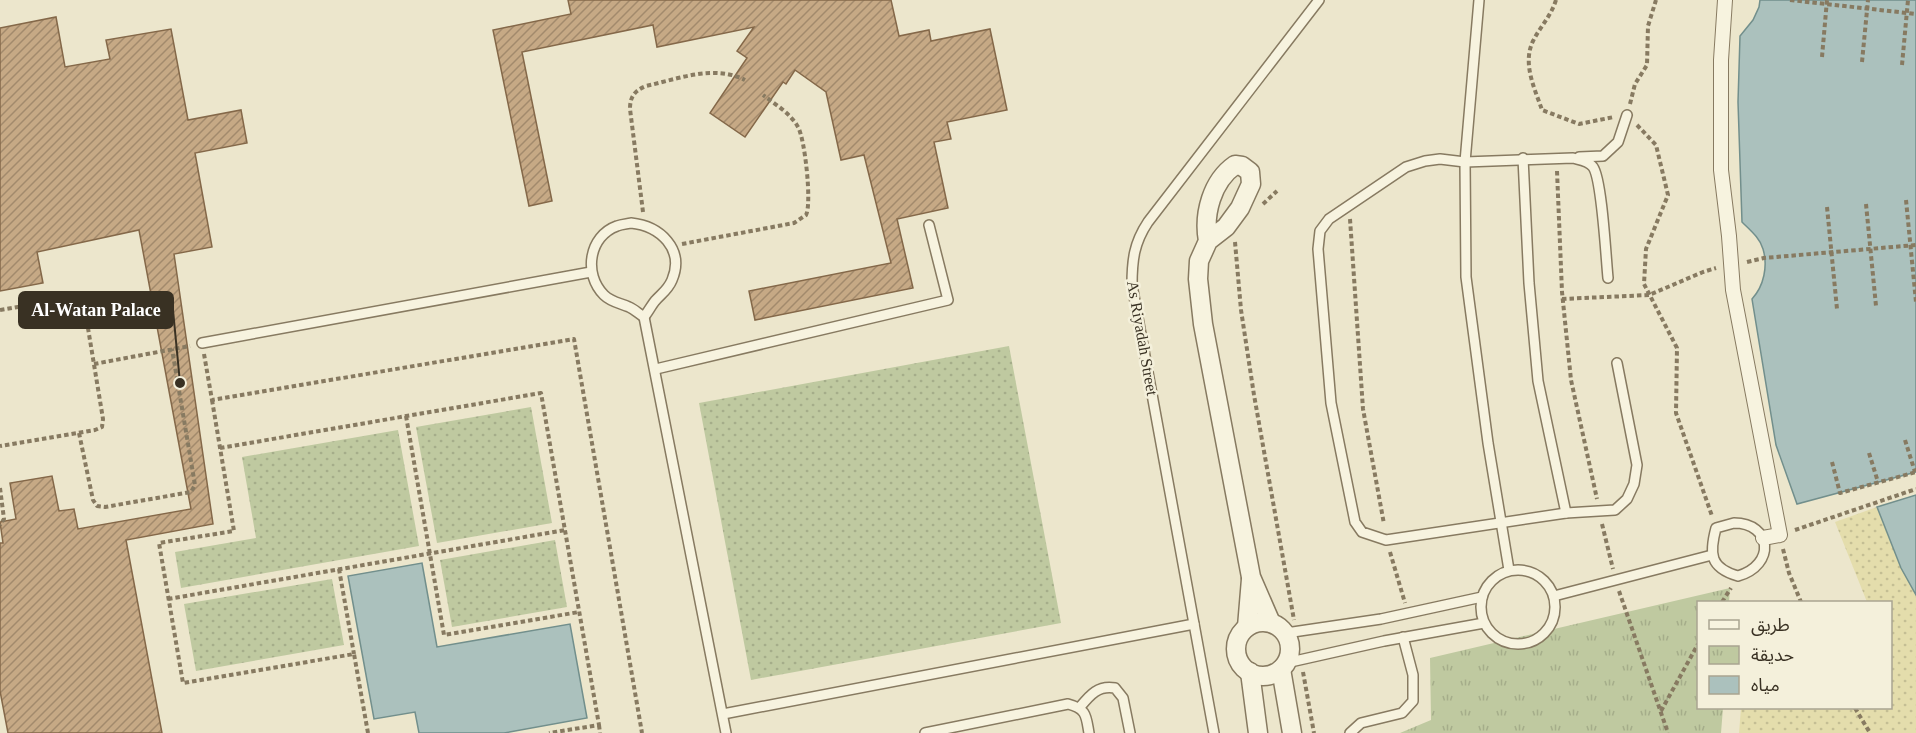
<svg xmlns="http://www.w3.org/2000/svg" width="1916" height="733" font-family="'Times New Roman','Noto Sans Arabic',serif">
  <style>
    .grass { fill: url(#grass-dots) }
    .sand { fill: url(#sand-dots) }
    .park { fill: url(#park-tufts) }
    .water { fill: #abc1bd; stroke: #728f8c; stroke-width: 1.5 }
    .building { fill: url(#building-hatch); stroke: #846849; stroke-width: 1.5 }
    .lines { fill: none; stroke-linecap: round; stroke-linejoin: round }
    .service-casing { stroke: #877a61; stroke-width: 12 }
    .pedestrian-casing { stroke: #877a61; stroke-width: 16 }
    .minor-casing { stroke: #877a61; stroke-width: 21 }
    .path { stroke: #877a61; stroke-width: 4; stroke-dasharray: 4.5 3; stroke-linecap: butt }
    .service { stroke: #f7f3df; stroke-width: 9 }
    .pedestrian { stroke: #f7f3df; stroke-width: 14 }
    .minor { stroke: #f7f3df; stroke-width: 18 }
    .labels { text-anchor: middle; stroke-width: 5; stroke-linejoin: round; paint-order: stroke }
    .street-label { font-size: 16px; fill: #393123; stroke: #f4f0db }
    .leader { fill: none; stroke: #393123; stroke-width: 2 }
    .callout-dot { fill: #393123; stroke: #f4f0db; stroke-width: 2 }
    .callout { fill: #393123; stroke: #393123; stroke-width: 2 }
    .callout-label { font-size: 18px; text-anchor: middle; font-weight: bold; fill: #fff }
  </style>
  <defs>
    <pattern id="grass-dots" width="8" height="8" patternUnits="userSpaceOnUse" patternTransform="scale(1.5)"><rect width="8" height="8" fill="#bfc9a0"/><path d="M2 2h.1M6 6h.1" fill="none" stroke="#a5ad8a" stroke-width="1.8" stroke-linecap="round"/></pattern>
    <pattern id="sand-dots" width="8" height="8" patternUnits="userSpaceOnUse" patternTransform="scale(1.5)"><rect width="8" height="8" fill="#e4ddac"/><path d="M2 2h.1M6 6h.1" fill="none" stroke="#c4be94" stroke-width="1.8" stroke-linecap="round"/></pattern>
    <pattern id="park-tufts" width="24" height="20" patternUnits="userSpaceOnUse" patternTransform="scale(1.5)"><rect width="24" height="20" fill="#bfc9a0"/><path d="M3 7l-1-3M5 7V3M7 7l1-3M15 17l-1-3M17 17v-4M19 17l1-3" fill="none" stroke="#a5ad8a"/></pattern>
    <pattern id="building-hatch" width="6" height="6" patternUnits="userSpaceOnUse" patternTransform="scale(1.5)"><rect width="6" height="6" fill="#c6a985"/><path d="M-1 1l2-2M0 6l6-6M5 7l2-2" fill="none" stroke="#a28a6c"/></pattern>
  </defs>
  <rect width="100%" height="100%" fill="#ece6cc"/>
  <g class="grass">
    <polygon points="1009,346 1061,623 751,680 699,403"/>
    <polygon points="531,407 552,523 437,543 416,427"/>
    <polygon points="398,430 419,546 181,588 175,552 256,538 242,457"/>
    <polygon points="555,540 567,607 452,627 440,560"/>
    <polygon points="332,579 344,645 196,671 184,604"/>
  </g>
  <polygon class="sand" points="1877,507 1901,568 1916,595 1916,733 1739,733 1741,708 1890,708 1890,602 1867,602 1835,522"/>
  <polygon class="park" points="1730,588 1729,602 1698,602 1698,708 1723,708 1721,733 1400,733 1431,720 1430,658"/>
  <g class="water">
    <path d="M1760 0H1916V472L1797 504 1776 445 1752 299C1764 286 1768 266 1763 249 1760 238 1750 230 1742 222L1738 102 1740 36 1753 20 1759 7Z"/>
    <polygon points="1916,495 1916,595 1901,568 1877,507"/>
    <polygon points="422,563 437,647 570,624 587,718 504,733 419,733 415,712 374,719 348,576"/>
  </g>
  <g class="building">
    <polygon points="568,0 891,0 899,36 929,30 931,41 990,29 1007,110 947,122 951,139 934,142 948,208 897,219 913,288 755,320 749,291 891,263 864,155 841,160 826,92 795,70 786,84 783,82 745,137 710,113 747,58 737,51 754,27 657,47 653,25 522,52 552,201 529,206 493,30 571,14"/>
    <polygon points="56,17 65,67 110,59 106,40 171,29 188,120 241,110 247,143 195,153 212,247 174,254 213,524 126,540 162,733 8,733 0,691 0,543 3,543 0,522 16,519 10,483 52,476 59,511 74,509 78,529 191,509 139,230 37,252 43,283 0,291 0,28"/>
  </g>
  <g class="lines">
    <g class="service-casing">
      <g id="service">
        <polyline points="1479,0 1465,162 1466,277 1488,443 1509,570"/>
        <polyline points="1579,157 1603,156 1618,142 1627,115"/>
        <polyline points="1523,158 1529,283 1538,381 1566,513"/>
        <path d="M631 223C660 226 685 249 672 280 668 290 661 294 655 301 651 306 648 312 644 317 639 314 634 309 629 307 620 303 611 302 604 295 583 274 589 236 617 226 622 224 627 224 631 223Z"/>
        <path d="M1608 278C1606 259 1602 179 1593 167 1589 161 1580 160 1573 158L1465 162 1440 159 1425 161 1406 167 1329 219 1320 231 1318 249 1331 403 1355 522 1362 532 1386 540 1566 513 1615 510 1627 499 1634 484 1637 465 1617 363"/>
        <polyline points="644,317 726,733"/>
        <polyline points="202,343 591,272"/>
        <polyline points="656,369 948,300 929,225"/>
        <path d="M1734 523C1772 523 1776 565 1738 576 1710 568 1709 554 1716 528Z"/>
        <circle cx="1518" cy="607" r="37"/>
        <polyline points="1554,596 1712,555"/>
        <polyline points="1286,633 1381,619 1482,597"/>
        <polyline points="1286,663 1384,641 1484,623"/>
        <path d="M1080 707C1090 695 1098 685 1115 688L1123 698 1130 733"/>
        <polyline points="723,714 1194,624"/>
        <path d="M925 733 1068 704C1087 709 1086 716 1089 733"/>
        <path d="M1214 733 1132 285C1132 260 1134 243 1148 222L1319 0"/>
        <polyline points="1350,733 1361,723 1402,713 1413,701 1413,675 1403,637"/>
      </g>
    </g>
    <g class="pedestrian-casing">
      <polyline id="pedestrian" points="1725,0 1721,60 1721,170 1729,236 1733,290 1780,535 1763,538"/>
    </g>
    <g class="minor-casing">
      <g id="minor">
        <path d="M1208 241C1203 214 1212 181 1235 165L1242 166 1250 172 1251 184 1240 208 1226 227 1208 241 1199 261 1198 279 1203 324 1251 577 1271 623"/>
        <circle cx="1263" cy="649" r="27"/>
        <polyline points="1247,627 1251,579"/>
        <polyline points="1281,669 1292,733"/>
        <polyline points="1250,672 1258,733"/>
      </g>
    </g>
    <g class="path">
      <path d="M1556 0C1551 16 1540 27 1533 41 1522 64 1535 89 1542 110L1579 124 1614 117"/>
      <polyline points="1790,0 1916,14"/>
      <polyline points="1822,57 1827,0"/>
      <polyline points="1862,62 1868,0"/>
      <polyline points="1902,65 1908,0"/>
      <polyline points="1630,104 1635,84 1647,65 1648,26 1656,0"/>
      <polyline points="1637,125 1656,145 1668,195 1646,249 1644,284 1677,348 1676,413 1712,516"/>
      <polyline points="1557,171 1562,292 1571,380 1597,499"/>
      <polyline points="1906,200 1916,302"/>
      <polyline points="1263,204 1277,191"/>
      <polyline points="1866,204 1876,306"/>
      <polyline points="1827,207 1837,309"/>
      <path d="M643 212 630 109C630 97 634 91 646 86 678 79 714 64 745 80"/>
      <polyline points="1350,219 1363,409 1384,524"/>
      <polyline points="1235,242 1241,310 1254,395 1294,620"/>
      <path d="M682 244 794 223 806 215C812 204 805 139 798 127 791 114 775 104 763 95"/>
      <polyline points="1747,262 1764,258 1916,245"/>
      <polyline points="1562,299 1649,295 1703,272 1716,268"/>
      <polyline points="0,310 75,297 80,298 84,304 103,419 102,427 95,430 0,446"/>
      <polyline points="204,354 212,400 574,339 642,733"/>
      <polyline points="94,364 190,346"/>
      <polyline points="212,400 234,531 159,543 183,683 354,654 368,733"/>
      <polyline points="406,416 444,635 579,612"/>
      <polyline points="79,433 93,500 97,506 105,507 191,492 195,485 172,349"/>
      <polyline points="1905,440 1915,472"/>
      <polyline points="220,448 541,393 599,725 549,733"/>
      <polyline points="1869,453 1878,482"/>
      <polyline points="1832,462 1840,493 1916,472"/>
      <polyline points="0,488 4,519 0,525"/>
      <polyline points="1602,524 1613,569"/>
      <polyline points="1795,530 1916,489"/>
      <polyline points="1783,549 1789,573 1801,602"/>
      <polyline points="1390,552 1405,603"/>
      <polyline points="339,569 354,654"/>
      <polyline points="1619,591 1668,733"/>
      <polyline points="168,599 565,530"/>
      <polyline points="1722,602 1731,588"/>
      <polyline points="1303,672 1314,733"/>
      <polyline points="1855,708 1870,733"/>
      <polyline points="1661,711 1698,644"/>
      <polyline points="599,725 600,733"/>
    </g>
    <use href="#service" class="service"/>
    <use href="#pedestrian" class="pedestrian"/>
    <use href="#minor" class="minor"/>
  </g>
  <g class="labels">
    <g class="street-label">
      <text transform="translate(1143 338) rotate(80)" y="6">As Riyadah Street</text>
    </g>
  </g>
  <path class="leader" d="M180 383L173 310"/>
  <circle class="callout-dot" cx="180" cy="383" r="6"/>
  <rect class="callout" x="19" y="292" width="154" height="36" rx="6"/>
  <g class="callout-label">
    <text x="96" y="316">Al-Watan Palace</text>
  </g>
  <rect x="1697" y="601" width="195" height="108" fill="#f4f0db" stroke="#a9a491" stroke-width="1.5"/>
  <rect x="1709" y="620" width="30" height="9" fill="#f7f3df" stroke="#a9a491" stroke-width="1.5"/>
  <text x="1751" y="631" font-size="18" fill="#393123">طريق</text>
  <rect x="1709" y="646" width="30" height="18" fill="url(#park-tufts)" stroke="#a9a491" stroke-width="1.5"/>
  <text x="1751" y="661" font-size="18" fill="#393123">حديقة</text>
  <rect x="1709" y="676" width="30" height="18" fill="#abc1bd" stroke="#a9a491" stroke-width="1.5"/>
  <text x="1751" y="691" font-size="18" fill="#393123">مياه</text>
</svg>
